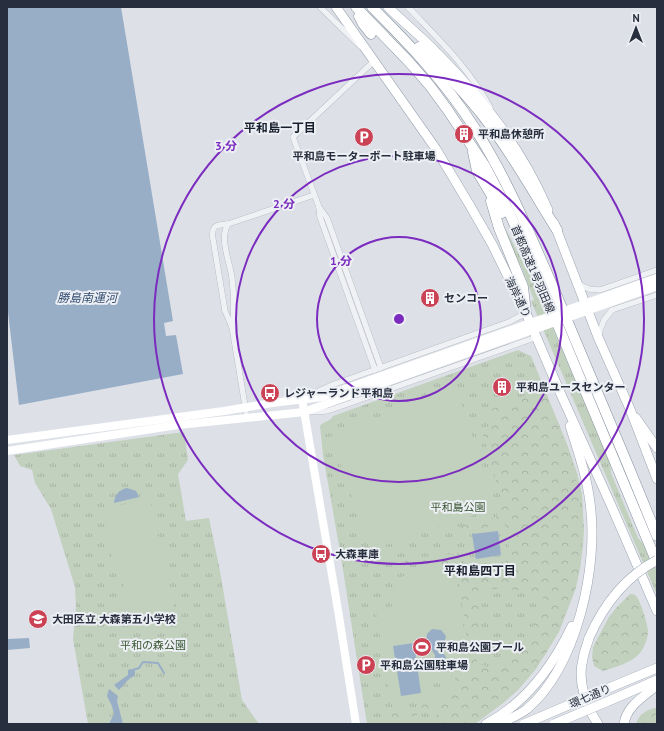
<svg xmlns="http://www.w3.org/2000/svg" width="664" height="731" font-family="'PT Sans','Noto Sans JP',sans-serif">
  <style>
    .grass { fill: url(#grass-tufts) }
    .forest { fill: url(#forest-crowns); fill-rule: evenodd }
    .garden { fill: #c2d0be }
    .water { fill: #98aec7 }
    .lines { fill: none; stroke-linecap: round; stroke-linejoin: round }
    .stream { stroke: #98aec7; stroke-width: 2 }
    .street-casing { stroke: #a3a8b1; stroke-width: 6 }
    .primary-casing { stroke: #9ca5b2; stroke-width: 10 }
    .highway-casing { stroke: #848e9d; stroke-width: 11 }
    .street { stroke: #eff1f5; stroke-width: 5.5 }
    .secondary { stroke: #fff; stroke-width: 8 }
    .primary { stroke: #fff; stroke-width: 9 }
    .highway { stroke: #fff; stroke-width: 10 }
    .primary-bridge-casing { stroke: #9ca5b2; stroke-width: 10; stroke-linecap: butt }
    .secondary-bridge { stroke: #fff; stroke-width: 8 }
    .primary-bridge { stroke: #fff; stroke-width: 9 }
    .ring { fill: none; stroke: #7b2cbf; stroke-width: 2 }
    .labels { text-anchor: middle; stroke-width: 4; stroke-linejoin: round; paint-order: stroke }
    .poi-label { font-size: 11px; font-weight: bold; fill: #272e3d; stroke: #eceff4; text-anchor: start }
    .street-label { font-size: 11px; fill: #272e3d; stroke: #eceff4 }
    .park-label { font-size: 11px; fill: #3b5834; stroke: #eceff4 }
    .neighbourhood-label { font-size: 12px; font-weight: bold; fill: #19202d; stroke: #eceff4 }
    .water-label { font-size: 12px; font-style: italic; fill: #324d70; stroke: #eceff4 }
    .centre { fill: #7b2cbf; stroke: #eceff4; stroke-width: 2 }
    .ring-label { font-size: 12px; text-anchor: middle; font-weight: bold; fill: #7b2cbf; stroke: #eceff4; stroke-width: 4; stroke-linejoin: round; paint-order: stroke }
  </style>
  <defs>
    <pattern id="grass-tufts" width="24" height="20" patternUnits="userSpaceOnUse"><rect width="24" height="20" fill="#c2d0be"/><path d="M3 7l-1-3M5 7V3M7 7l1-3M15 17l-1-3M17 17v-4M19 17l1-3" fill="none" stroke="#a7b3a4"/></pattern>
    <pattern id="forest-crowns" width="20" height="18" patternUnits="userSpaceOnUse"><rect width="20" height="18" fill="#c2d0be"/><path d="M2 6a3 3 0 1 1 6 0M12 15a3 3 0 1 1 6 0" fill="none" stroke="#a7b3a4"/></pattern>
  </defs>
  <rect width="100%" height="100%" fill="#dde1e7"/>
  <g class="grass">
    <path d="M506 230 530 275 610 461 611 473 638 538 647 548 657 572V595L531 301 534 300 521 266C513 257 507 242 506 230Z"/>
    <path d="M518 350 531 356 567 444 577 473 582 494 584 530 583 546 580 568 576 588 559 632 536 669 518 690 502 704 475 724H367L341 557 323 455 320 426C323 421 330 422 333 416Z"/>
    <polygon points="184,432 188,460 178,474 186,521 209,518 220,571 242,700 259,724 88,724 73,639 76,607 75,587 51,509 35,483 32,470 20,466 14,455"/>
  </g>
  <g class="forest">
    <path d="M543 388 552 410 573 464 581 512 582 525 579 573 575 589 555 637 545 655 509 696 492 710 472 724H435L433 717 442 711 440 709C423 710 408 721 392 719L391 714 443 699 458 673 466 635 461 590 455 565 417 571 416 562H411L409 566 406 567 405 560 421 557 461 553 465 567C479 568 492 563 506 562L510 554 505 525 495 524 483 528 462 530 460 528 463 525 480 522 496 517 502 501 483 435 491 420 492 409ZM502 588 531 592 546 599 525 641 500 671 477 663 480 610 478 592 488 590Z"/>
    <path d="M630 594C633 594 634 594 636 596 640 599 648 625 648 631 648 638 644 649 639 654 631 663 615 667 603 671L594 666 592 657 593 647 609 617 617 607Z"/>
    <path d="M654 708H657V724H636C639 714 645 711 654 708Z"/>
  </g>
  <g class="garden">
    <polygon points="455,386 497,507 370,550 331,436"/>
    <path d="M151 499C150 509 157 514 163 523V527L157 534 158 536 164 539 166 550 170 554C170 561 165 567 166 575H169L170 587 174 592 172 595 175 601 171 613 174 621 172 623 161 625 156 632C145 635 146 631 138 629 136 629 133 630 131 631L129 624 130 618 121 607 122 603 117 595 122 594 124 592C123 582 124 566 114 563L108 547 114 543 115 541 113 538 106 535 105 517 109 513 106 508Z"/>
    <path d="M453 567C460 593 469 636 460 661 458 666 454 672 451 677L433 681 436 700 392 706 376 613 391 610 396 579 406 575 405 570 413 568 415 573Z"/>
  </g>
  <g class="water">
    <polygon points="7,7 121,7 173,321 164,323 166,336 176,335 183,374 19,405 7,304"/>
    <path d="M127 488 136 491 139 497 114 503C115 494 119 490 127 488Z"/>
    <polygon points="498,531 501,555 476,559 472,534"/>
    <polygon points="432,629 441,630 446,636 444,644 437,650 438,653 444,654 446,657 444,661 439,663 435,660 435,655 426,641 427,634"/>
    <polygon points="29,638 30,648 7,650 7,639"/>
    <polygon points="414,643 421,693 401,696 393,646"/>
    <polygon points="131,669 135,671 135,675 128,680 119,690 114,685 128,675 128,670"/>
    <polygon points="109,689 118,696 117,701 123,724 109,724 114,714 112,706 107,696"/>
  </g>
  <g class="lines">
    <polyline class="stream" points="132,672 133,670 139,668 143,662 158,663 164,673"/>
    <g class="street-casing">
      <g id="street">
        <polyline points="320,7 360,46"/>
        <path d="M408 7C438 39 469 68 490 107"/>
        <polyline points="374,61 293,137 319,207 327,218 381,368"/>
        <polyline points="319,208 320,217 375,370"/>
        <path d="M228 224C219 239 230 262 232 278 234 295 235 311 232 327"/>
        <polyline points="578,284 589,289 600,290 657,270"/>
        <polyline points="598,336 604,320 612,310 657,295"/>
        <polyline points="306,397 332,385 509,322 526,313"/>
        <polyline points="308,412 327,411 339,407 537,337"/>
        <path d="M247 418 232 327 225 311 213 239C211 225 216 225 228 224L314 195"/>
      </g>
    </g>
    <g class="primary-casing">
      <g id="primary">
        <polyline points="336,7 436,149 469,204 492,244 526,313 559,390 611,505 657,611"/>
        <path d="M388 7C404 23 422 37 437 53 484 100 522 149 548 210"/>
        <polyline points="554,223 598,337 630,409 657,479"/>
        <polyline points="636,418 657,448"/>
        <path d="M589 638C587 645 584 652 583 659 577 681 586 706 598 724"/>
        <polyline points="599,692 657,668"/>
        <polyline points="604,703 657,680"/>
        <path d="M486 724C526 703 553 666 572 626"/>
        <path d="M500 724C509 719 519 715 527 709 577 666 599 566 590 503 587 477 578 451 570 426"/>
        <path d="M624 724C627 705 644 697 657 685"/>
      </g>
    </g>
    <g class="highway-casing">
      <g id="highway">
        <polyline points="356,7 410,63 430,86 447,109 485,166 508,210 532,263 657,563"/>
        <path d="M372 7C409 44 446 83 474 127 508 180 531 237 556 294 590 374 624 455 657 536"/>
        <polyline points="359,16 363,24 371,34"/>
        <path d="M419 47C441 68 461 89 480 112 509 149 532 190 557 230"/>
        <polyline points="473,152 477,171 502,213"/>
        <polyline points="491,201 499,228 523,287 526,313"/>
      </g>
    </g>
    <use href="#street" class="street"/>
    <g class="secondary">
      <polyline points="302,399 338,610 356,724"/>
      <polyline points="7,440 224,411 272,403 322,397 404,368"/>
      <polyline points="7,451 178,425 304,412 406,375"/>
    </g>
    <use href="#primary" class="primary"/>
    <use href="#highway" class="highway"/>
    <g class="primary-bridge-casing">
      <g id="primary-bridge">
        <path d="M589 638C603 606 625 577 657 560"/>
        <polyline points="524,724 599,692"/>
        <polyline points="554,724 604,703"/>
      </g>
    </g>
    <g class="secondary-bridge">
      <polyline points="404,368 657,278"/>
      <polyline points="406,375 657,286"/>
    </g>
    <use href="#primary-bridge" class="primary-bridge"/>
  </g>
  <g class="ring">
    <circle cx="399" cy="319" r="82"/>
    <circle cx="399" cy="319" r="163"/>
    <circle cx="399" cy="319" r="245"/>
  </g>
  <defs>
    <g id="building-disc" transform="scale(1)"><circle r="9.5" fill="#cc4255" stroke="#eceff4"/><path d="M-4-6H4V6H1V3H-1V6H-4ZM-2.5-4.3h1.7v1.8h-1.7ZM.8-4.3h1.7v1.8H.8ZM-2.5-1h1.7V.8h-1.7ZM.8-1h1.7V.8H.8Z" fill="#fff"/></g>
    <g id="parking-disc" transform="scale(1)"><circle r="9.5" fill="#cc4255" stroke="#eceff4"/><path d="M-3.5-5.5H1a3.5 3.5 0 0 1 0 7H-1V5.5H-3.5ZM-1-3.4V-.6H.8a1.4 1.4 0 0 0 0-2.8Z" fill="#fff"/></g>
    <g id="bus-disc" transform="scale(1)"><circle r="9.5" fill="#cc4255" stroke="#eceff4"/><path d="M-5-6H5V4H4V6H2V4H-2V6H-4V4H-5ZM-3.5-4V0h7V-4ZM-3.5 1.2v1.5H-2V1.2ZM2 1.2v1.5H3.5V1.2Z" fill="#fff"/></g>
    <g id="school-disc" transform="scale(1)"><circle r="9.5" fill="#cc4255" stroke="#eceff4"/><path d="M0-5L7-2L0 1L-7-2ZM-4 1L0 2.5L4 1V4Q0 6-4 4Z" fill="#fff"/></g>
    <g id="stadium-disc" transform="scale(1)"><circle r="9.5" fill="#cc4255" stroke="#eceff4"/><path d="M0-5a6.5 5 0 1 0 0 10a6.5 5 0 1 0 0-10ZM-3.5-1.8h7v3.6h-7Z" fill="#fff"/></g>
  </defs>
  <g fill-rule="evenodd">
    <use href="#building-disc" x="464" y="134"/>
    <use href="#parking-disc" x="364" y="137"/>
    <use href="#building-disc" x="430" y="298"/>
    <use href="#building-disc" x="502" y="387"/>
    <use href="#bus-disc" x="270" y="393"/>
    <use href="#bus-disc" x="321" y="554"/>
    <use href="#school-disc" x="38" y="619"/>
    <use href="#stadium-disc" x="422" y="647"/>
    <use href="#parking-disc" x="366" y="665"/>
  </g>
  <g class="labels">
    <g class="poi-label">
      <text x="478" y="138">平和島休憩所</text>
      <text x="364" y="160" text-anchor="middle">平和島モーターボート駐車場</text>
      <text x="444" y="302">センコー</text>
      <text x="516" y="391">平和島ユースセンター</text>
      <text x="284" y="397">レジャーランド平和島</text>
      <text x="335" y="558">大森車庫</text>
      <text x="52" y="623">大田区立 大森第五小学校</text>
      <text x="436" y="651">平和島公園プール</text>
      <text x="380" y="669">平和島公園駐車場</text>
    </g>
    <g class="street-label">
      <text transform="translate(533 269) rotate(67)" y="4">首都高速1号羽田線</text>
      <text transform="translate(518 297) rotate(64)" y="4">海岸通り</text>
      <text transform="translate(590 696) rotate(-23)" y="4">環七通り</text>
    </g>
    <g class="park-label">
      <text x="458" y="511">平和島公園</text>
      <text x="153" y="649">平和の森公園</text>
    </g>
    <g class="neighbourhood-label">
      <text x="280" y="132">平和島一丁目</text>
      <text x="480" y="575">平和島四丁目</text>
    </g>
    <g class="water-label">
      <text x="87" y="302">勝島南運河</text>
    </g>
  </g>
  <circle cx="399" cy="319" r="6" class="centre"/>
  <g class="ring-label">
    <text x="226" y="150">3 分</text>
    <text x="284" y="208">2 分</text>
    <text x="341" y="265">1 分</text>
  </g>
  <rect width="664" height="731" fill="none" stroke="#272e3d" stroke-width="16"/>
  <g transform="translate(636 28)" stroke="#eceff4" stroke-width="3" paint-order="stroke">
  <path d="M0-3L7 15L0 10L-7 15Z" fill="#272e3d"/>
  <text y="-6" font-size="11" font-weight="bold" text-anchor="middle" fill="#272e3d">N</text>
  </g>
</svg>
